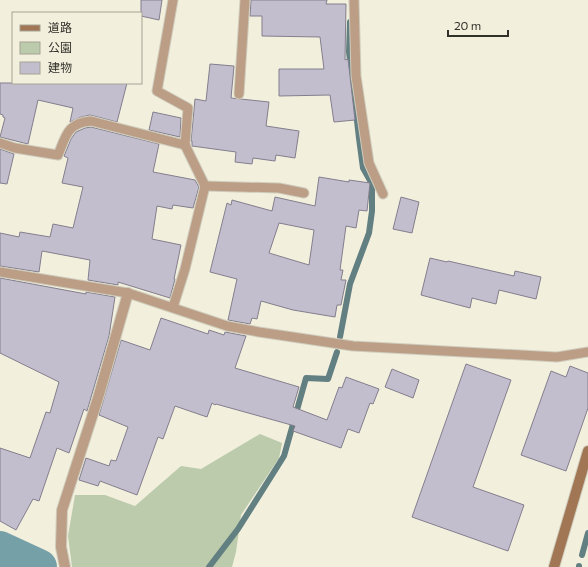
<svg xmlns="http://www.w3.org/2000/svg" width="588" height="567" font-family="Commissioner,'Noto Sans JP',sans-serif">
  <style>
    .green { fill: #bbcbab }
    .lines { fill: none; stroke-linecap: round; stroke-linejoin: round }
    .stream { stroke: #627f82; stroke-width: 6 }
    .river { stroke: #76a0a7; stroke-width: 36 }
    .building { fill: #c3bece; stroke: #837e8d; fill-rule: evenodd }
    .lane-casing { stroke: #cfcdbd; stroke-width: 11 }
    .street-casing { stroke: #cfcdbd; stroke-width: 12 }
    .secondary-casing { stroke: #cfcdbd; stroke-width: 12 }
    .lane { stroke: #bc9e87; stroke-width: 9 }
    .street { stroke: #bc9e87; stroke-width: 10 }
    .secondary { stroke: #a17654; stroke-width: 10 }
  </style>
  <rect width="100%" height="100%" fill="#f2efdd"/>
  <polygon class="green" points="260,434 282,443 279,458 241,515 236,552 232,567 72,567 68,536 75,495 105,495 135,506 181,466 201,469"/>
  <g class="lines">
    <g class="stream">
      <polyline points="340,337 350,284 369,233 372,211 372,184 363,168 359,138 349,52 350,22"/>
      <polyline points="582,555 588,533"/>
      <polyline points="209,567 238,529 284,456 306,378 328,379 337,352"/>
      <polyline points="579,567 579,566"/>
    </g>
    <polyline class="river" points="0,549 39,567"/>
  </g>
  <g class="building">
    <polygon points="141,0 162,0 159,20 141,16"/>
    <polygon points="251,0 327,0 326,4 346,4 345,60 348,59 355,120 334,122 330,95 279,96 279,69 324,69 320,37 262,36 262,16 250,16"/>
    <polygon points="210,64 234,66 231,98 269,102 266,126 299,131 295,158 276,155 275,161 253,158 252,164 235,162 236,152 192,146 192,141 191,141 195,99 206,101"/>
    <polygon points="0,83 127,83 117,122 90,115 81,117 70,122 73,108 38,100 28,144 0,137 5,118 3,117 3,115 0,114"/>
    <polygon points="153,112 181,118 180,137 149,130"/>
    <polygon points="91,127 159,144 153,172 195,180 199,187 193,208 173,205 172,209 157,206 152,239 181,245 174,279 175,279 170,298 118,282 118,285 88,280 90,260 42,251 39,272 0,266 0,233 19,237 20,232 50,237 53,224 73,228 83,187 62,183 68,158 64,156 71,139 76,132 85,128"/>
    <polygon points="0,149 14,154 7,184 0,183"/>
    <path d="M319 177 349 182V180L370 183 367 211 359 210 356 228 346 226 340 270H343L341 280H346L341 305H337L335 317 293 310 261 301 257 319 252 318 250 324 228 320 237 279 210 272 227 203 231 205 232 200 272 211 275 197 315 206ZM279 223 314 230 309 265 269 253Z"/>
    <polygon points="401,197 419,202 412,233 393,229"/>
    <polygon points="430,258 447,262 448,261 514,276 515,271 541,277 536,299 499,290 496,304 472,298 470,308 421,295"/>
    <polygon points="0,278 86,294 86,292 115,297 109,336 87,411 84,409 69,453 57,448 39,501 33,499 16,530 0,521 0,448 30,458 46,412 50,413 59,382 0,353"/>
    <polygon points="161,318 208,334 209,330 224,335 225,332 246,336 235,368 299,387 293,407 327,420 339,387 342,388 346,377 379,389 373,404 370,403 359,433 348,429 341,448 293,431 295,426 216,404 215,405 212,403 207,417 175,406 163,439 158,437 137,495 100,481 98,486 79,480 86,458 109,466 111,460 116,461 128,427 99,415 121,340 150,350"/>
    <polygon points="466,364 511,380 473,487 524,505 508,551 412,517"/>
    <polygon points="570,366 588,373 588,408 566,471 521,455 551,371 566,377"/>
    <polygon points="392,369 419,380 413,398 385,387"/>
  </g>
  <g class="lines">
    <g class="lane-casing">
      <g id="lane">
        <polyline points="354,0 356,76 369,163 383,194"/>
        <polyline points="239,94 245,0"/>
        <path d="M0 143 15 148 58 155C66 136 67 123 91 121L185 145"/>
        <polyline points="205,186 279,188 304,193"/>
        <polyline points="0,272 128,293 227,326 259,332 353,346 557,357 588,352"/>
        <polyline points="173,307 185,269 205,186 185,145 188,108 157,91 173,0"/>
      </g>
    </g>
    <g class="street-casing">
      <polyline id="street" points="65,567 61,547 62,510 98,398 128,293"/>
    </g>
    <g class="secondary-casing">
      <polyline id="secondary" points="554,567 588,451"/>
    </g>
    <use href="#lane" class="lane"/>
    <use href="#street" class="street"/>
    <use href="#secondary" class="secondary"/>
  </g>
  <rect x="12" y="12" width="130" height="72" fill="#f2efdd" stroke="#a5a395"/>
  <rect x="20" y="25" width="20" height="6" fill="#a17654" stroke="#a5a395"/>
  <text x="48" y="32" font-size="12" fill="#32312a">道路</text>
  <rect x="20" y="42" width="20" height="12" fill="#bbcbab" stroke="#a5a395"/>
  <text x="48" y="52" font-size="12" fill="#32312a">公園</text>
  <rect x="20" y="62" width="20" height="12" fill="#c3bece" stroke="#a5a395"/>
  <text x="48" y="72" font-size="12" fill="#32312a">建物</text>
  <path d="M448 30v6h60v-6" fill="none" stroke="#32312a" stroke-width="2"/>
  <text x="454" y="30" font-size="12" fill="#32312a" stroke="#f2efdd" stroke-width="3" paint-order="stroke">20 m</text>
</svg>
